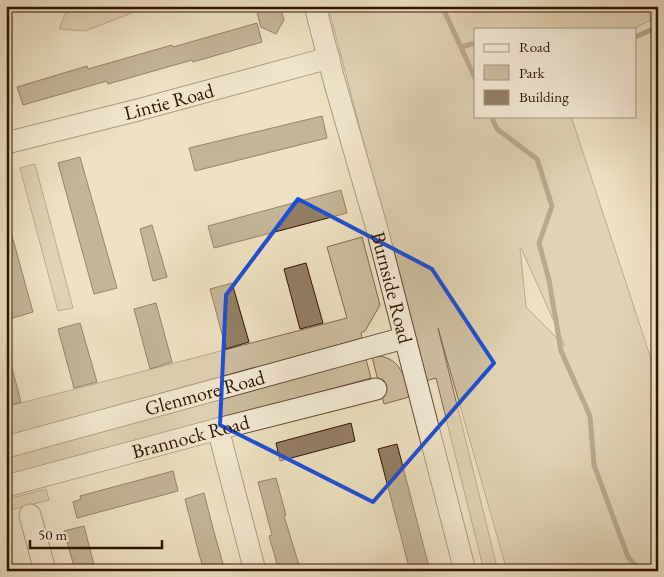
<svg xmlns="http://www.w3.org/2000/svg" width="664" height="577" font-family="'EB Garamond',serif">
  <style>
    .green { fill: #cebfa1; stroke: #7f6851; fill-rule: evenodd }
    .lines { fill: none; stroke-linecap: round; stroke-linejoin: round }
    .stream { stroke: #7b644d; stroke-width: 5 }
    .building { fill: #937e65; stroke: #301201 }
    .street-casing { stroke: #604631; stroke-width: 23 }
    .street { stroke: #f4ecd7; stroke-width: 21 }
    .marked { fill: none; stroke: #1d4ed8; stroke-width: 4; stroke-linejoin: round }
    .labels { text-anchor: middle; stroke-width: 4; stroke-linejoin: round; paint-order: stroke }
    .street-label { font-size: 20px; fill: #301201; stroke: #f4ecd7 }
  </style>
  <rect width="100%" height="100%" fill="#eee2c2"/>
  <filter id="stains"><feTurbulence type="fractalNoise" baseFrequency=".004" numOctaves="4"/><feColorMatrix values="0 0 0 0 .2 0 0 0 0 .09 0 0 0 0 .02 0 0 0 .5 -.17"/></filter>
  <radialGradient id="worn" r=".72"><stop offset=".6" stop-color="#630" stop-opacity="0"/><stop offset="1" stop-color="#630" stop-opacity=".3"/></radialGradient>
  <g class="green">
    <polygon points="79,6 150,6 85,31 59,29 65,14"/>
    <path d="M328 6H646L651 20 633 29H475V116H571L658 380V523L656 524 658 529V571H507L438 328 498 571H484L436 378 426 381ZM520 248H521L565 346 526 307Z"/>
    <polygon points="35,164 73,308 58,311 20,168"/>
    <polygon points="362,237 380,305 365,331 361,333 362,338 6,438 6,407 347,318 327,247"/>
    <path d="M378 356C401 358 405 378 409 397L384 404 372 357Z"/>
    <polygon points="366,359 371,378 6,478 6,458"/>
    <polygon points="46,489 49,500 10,510 7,499"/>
  </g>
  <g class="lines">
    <g class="stream">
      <polyline points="442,6 475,78"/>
      <polyline points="635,37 658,27"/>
      <polyline points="462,47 475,43"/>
      <polyline points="491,116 497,129 537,159 552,206 539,243 549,280 561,351 590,416 594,465 628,557 640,571"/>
    </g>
  </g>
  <g class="building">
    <polygon points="255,6 280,6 284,20 276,34 261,27"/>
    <polygon points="257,23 262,42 193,62 192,60 108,84 107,81 23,105 17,87 87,66 88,69 172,45 173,47"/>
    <polygon points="322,116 327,138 195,171 189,148"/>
    <polygon points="80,157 117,288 94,294 58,163"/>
    <polygon points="341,190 347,213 214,248 208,226"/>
    <polygon points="152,225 167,277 153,281 140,229"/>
    <polygon points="11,232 33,312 6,320 6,233"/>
    <polygon points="306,263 323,323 300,329 284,269"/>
    <polygon points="232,283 249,342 226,349 210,289"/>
    <polygon points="156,303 172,362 150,369 134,309"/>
    <polygon points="80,323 97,382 74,388 58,329"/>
    <polygon points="6,364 11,364 21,402 6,406"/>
    <polygon points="351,423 355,441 280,461 276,443"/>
    <polygon points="397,444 430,571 410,571 378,449"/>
    <polygon points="173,471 178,491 77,518 73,502 81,499 80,496"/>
    <polygon points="276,478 286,515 284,516 300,568 291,571 279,571 269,536 272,535 258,482"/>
    <polygon points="204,493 214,532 225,571 204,571 199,554 185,499"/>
    <polygon points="84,526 94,565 75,570 64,531"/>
  </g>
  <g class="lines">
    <g class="street-casing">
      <g id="street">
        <path id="s1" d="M315 6 334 80 377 229 465 571"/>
        <path id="s2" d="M6 143 138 110 329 58"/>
        <polyline points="218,429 255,571"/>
        <path id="s3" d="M6 447 404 338"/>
        <path id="s4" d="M6 486 218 429 376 389"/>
        <polyline points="30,515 45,571"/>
      </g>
    </g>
    <use href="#street" class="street"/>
  </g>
  <path d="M0 0H664V577H0ZM298 199 432 269 494 363 373 502 220 425 226 295Z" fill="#eee2c2" fill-opacity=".55" fill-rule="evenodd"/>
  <path class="marked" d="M298 199 432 269 494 363 373 502 220 425 226 295Z"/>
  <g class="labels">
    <g class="street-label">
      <text dy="7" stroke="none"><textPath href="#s2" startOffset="168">Lintie Road</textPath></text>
      <text dy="7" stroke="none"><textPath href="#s1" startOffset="292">Burnside Road</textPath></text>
      <text dy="7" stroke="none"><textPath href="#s3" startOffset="206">Glenmore Road</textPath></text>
      <text dy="7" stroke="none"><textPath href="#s4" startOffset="191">Brannock Road</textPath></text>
    </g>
  </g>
  <rect width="664" height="577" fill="none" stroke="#eee2c2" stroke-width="25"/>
  <rect x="8" y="8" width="649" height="562" fill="none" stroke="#301201" stroke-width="2.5"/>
  <rect x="12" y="12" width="639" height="552" fill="none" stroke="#301201"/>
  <rect x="474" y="28" width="162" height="90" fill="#f4ecd7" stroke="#a69581"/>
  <rect x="484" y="44" width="25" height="8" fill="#f4ecd7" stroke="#a69581"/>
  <text x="519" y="52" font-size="15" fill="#301201">Road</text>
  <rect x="484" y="65" width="25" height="15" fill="#cebfa1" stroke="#a69581"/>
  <text x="519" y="78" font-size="15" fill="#301201">Park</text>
  <rect x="484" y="90" width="25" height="15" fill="#937e65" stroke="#a69581"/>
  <text x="519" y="102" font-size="15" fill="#301201">Building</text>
  <path d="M30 540v8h132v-8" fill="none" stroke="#301201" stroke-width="2.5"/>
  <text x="38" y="540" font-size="15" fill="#301201" stroke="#f4ecd7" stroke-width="4" paint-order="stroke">50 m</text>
  <rect width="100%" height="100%" filter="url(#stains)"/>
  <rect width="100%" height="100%" fill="url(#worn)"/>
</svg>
